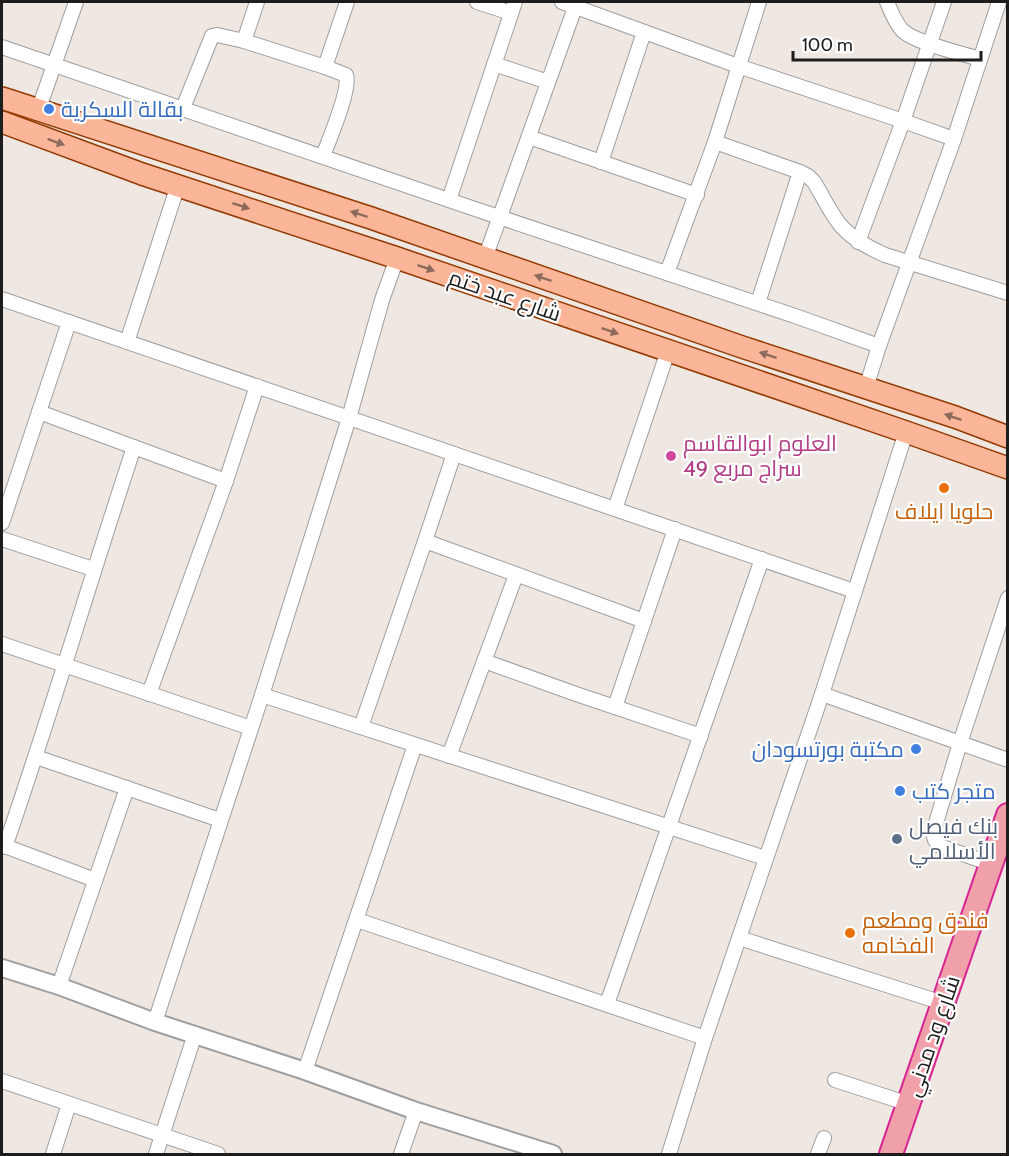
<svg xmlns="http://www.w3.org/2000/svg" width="1009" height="1156" font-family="Cabin,Cairo,sans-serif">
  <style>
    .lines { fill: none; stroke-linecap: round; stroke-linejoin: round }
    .minor-casing { stroke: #9e9e9e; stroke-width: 16 }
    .tertiary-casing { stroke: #9e9e9e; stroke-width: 20 }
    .primary-casing { stroke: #943a01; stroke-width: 24 }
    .trunk-casing { stroke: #d72594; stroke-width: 26 }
    .minor { stroke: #fff; stroke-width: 14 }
    .tertiary { stroke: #fff; stroke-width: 16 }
    .primary { stroke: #fbb69a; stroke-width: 21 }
    .trunk { stroke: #f0a0a8; stroke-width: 22 }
    .oneway { fill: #8c6a5c }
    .shop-dot { fill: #3f7fe0; stroke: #fff; stroke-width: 2 }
    .hotel-dot { fill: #d1479c; stroke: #fff; stroke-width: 2 }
    .food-dot { fill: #e8710a; stroke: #fff; stroke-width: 2 }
    .service-dot { fill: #5c6f8a; stroke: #fff; stroke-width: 2 }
    .labels { text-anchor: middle; stroke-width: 4.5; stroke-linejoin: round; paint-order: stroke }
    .shop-label { font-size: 22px; fill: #366cbe; stroke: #fff; text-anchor: start }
    .street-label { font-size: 22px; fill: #1d1d1d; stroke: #fff }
    .hotel-label { font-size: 22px; fill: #b23c85; stroke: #fff; text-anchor: start }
    .food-label { font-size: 22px; fill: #c56008; stroke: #fff }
    .service-label { font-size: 22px; fill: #4e5e75; stroke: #fff; text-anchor: start }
  </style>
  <rect width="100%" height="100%" fill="#eee7e2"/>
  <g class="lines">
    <g class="minor-casing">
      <g id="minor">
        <polyline points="477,2 511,13"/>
        <polyline points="562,2 738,66 903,121 954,139"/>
        <path d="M887 2C891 12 895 22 902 30 913 42 963 54 980 59"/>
        <polyline points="244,41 257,2"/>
        <polyline points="2,47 475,209 798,317 879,346"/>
        <polyline points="494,64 548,82"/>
        <polyline points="183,108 212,36 217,35 244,41 325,67 347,2"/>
        <polyline points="38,111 76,2"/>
        <polyline points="529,137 697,195"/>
        <path d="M715 142 800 172 808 176 814 182C822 195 832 216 842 227 854 240 869 248 885 255L1008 293"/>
        <path d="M323 156C329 140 351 89 346 75L325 67"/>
        <polyline points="601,162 644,32"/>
        <polyline points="449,200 515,2"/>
        <polyline points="858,242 903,121 944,2"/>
        <polyline points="485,258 577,2"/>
        <polyline points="667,273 715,142 759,2"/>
        <polyline points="2,299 854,591"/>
        <polyline points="758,303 800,172"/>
        <polyline points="127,342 178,185"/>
        <polyline points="866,388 879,346 954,139 999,2"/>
        <polyline points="39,412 226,481"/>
        <polyline points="615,509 668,351"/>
        <polyline points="2,523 69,322"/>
        <polyline points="2,539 93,569"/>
        <polyline points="425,541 644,621"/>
        <polyline points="2,644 251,728"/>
        <polyline points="484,661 576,694 701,736"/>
        <polyline points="149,694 226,481 257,386"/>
        <polyline points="822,694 1008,760"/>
        <polyline points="262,695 765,858"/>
        <polyline points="615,707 675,529"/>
        <polyline points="361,727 425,541 454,454"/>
        <polyline points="449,756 516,575"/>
        <polyline points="36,757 220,820"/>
        <polyline points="2,845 95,880"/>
        <path d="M5 847C51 714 90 580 134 447"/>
        <polyline points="991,864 940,846 935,840 933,833 960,743 1008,598"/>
        <polyline points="357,920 705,1038"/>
        <polyline points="739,938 943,1003"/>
        <polyline points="59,986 127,788"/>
        <polyline points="607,1004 762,559"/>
        <polyline points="155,1022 262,695 349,418 382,300 397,258"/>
        <polyline points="305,1071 415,745"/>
        <polyline points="835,1080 909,1104"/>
        <polyline points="2,1081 218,1154"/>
        <polyline points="53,1154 69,1104"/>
        <polyline points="156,1154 195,1034"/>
        <polyline points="401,1154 416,1111"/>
        <polyline points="669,1154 705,1038 822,694 906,432"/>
        <polyline points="818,1154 824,1138"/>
      </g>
    </g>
    <g class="tertiary-casing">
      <polyline id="tertiary" points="2,968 59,986 155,1022 305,1071 416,1111 553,1154"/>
    </g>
    <g class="primary-casing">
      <g id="primary">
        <polyline points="2,98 371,218 742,347 955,417 1008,437"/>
        <polyline points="2,122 142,174 397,258 906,432 1008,468"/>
      </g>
    </g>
    <g class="trunk-casing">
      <polyline id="trunk" points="891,1154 1008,815"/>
    </g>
    <use href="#minor" class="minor"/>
    <use href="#tertiary" class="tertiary"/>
    <use href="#primary" class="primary"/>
    <use href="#trunk" class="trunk"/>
  </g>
  <defs><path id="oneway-solid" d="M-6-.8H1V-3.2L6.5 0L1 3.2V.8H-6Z" transform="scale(1.5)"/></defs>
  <g class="oneway">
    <use href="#oneway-solid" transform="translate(56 142) rotate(20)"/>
    <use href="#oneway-solid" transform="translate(241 206) rotate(18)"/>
    <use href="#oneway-solid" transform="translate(359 214) rotate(-162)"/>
    <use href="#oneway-solid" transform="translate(426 268) rotate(19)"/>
    <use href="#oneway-solid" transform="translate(543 278) rotate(-161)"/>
    <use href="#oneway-solid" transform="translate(610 331) rotate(19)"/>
    <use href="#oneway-solid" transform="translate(768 355) rotate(-162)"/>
    <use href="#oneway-solid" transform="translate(953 417) rotate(-161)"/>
  </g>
  <g class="shop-dot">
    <circle cx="49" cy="109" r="6"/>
    <circle cx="916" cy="749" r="6"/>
    <circle cx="900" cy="791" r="6"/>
  </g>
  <circle class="hotel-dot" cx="671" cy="456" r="6"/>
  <g class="food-dot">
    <circle cx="944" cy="488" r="6"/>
    <circle cx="850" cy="933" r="6"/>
  </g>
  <circle class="service-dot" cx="897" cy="839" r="6"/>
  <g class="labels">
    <g class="shop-label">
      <text x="61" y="117">بقالة السكرية</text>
      <text x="904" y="757" text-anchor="end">مكتبة بورتسودان</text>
      <text x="912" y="799">متجر كتب</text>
    </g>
    <g class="street-label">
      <text transform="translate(505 295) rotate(19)" y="8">شارع عبد ختم</text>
      <text transform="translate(932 1036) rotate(-71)" y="8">شارع ود مدني</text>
    </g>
    <g class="hotel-label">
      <text x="683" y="451">العلوم ابوالقاسم<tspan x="683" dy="25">سراج مربع 49</tspan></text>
    </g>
    <g class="food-label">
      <text x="944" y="519">حلويا ايلاف</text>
      <text x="862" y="928" text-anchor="start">فندق ومطعم<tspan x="862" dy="25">الفخامه</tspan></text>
    </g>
    <g class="service-label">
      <text x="909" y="834">بنك فيصل<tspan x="909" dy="25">الأسلامي</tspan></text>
    </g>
  </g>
  <rect width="1009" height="1156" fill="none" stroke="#1d1d1d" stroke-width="6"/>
  <path d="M793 51v9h188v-9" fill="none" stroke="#1d1d1d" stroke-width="3"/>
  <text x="802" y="51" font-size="18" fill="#1d1d1d" stroke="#ffffff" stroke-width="4.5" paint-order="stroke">100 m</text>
</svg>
